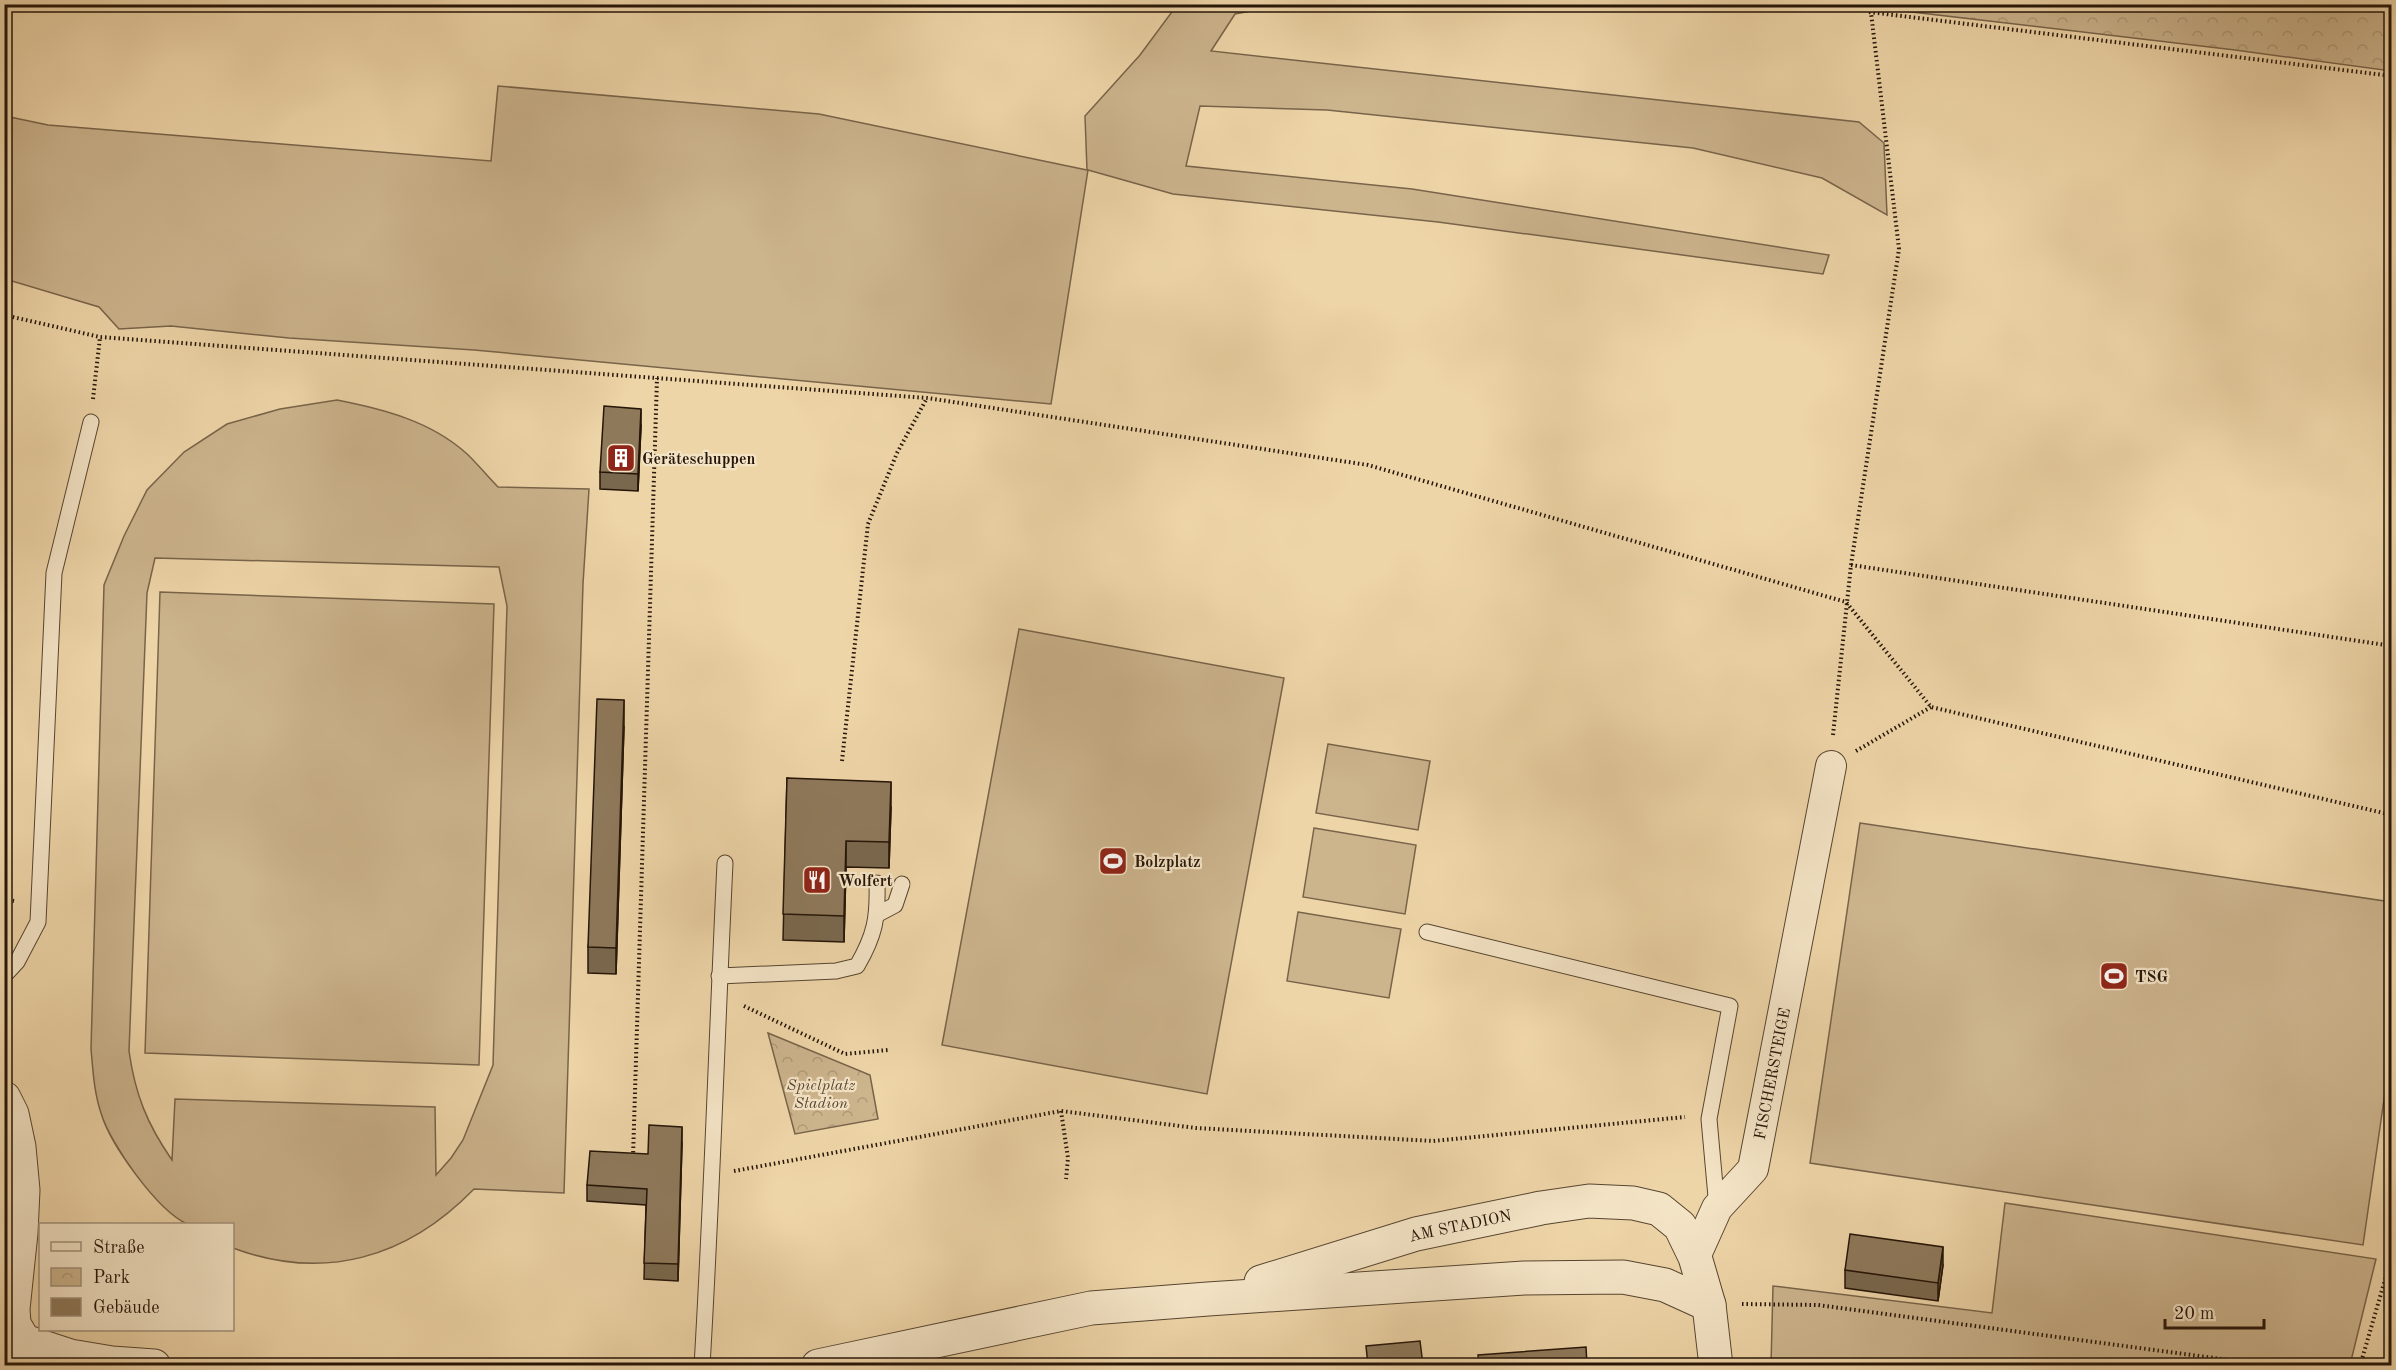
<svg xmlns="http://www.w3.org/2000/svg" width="2396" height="1370" font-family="'Old Standard TT',serif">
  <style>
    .grass { fill: #ccb48d; stroke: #78644a; stroke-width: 1.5; fill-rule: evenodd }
    .park { fill: url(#park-crowns); stroke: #78644a; stroke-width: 1.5 }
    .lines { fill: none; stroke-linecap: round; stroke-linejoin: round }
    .service-casing { stroke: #574530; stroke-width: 17 }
    .minor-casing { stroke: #574530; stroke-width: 32 }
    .tertiary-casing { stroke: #574530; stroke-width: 35 }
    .path { stroke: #251508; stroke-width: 4; stroke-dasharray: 1.5 3; stroke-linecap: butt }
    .service { stroke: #f4e4c6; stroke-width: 15 }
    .minor { stroke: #f4e4c6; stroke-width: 30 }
    .tertiary { stroke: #f4e4c6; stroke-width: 33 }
    .wall { fill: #7a684e; stroke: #251508; stroke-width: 1.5 }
    .shaded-wall { fill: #635540; stroke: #251508; stroke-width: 1.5 }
    .building { fill: #8e795b; stroke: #251508; stroke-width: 1.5 }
    .labels { text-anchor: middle; stroke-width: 4.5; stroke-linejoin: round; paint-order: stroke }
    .poi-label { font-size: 16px; font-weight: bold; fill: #251508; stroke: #f4e4c6; text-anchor: start }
    .street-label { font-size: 16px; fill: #251508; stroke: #f4e4c6 }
    .park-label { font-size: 16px; font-style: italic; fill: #574530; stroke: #f4e4c6 }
  </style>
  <defs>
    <pattern id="park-crowns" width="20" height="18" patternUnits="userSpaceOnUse" patternTransform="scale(1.5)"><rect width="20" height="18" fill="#ccb48d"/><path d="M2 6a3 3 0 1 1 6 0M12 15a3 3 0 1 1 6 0" fill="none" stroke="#af9a78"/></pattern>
  </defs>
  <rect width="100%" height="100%" fill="#eed5a8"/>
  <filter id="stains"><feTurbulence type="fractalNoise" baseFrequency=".00333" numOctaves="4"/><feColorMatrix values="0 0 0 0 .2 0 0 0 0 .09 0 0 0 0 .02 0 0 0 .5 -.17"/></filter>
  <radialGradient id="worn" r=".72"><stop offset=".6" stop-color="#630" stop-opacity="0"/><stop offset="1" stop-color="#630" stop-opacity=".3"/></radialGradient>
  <g class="grass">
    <polygon points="1177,5 1282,5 1235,14 1211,51 1859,122 1884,143 1887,215 1822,178 1693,148 1327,110 1200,106 1186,166 1412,189 1829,255 1823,274 1438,222 1173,194 1088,170 1051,404 474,350 289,338 171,326 119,329 99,307 5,279 5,116 48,125 491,161 498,86 819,114 1087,170 1085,116 1140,55"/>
    <path d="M337 400C383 409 430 421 466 453 477 463 487 476 498 487L589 489 583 584 564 1193 474 1189C407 1258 324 1282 233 1248L232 1224C222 1224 196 1228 187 1224 157 1210 110 1144 101 1113 94 1092 93 1071 91 1049L104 585 124 536 147 490 184 452 227 424 280 409ZM155 558 499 567 507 606 493 1065 463 1140 451 1158 436 1175 435 1107 175 1099 172 1160C147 1124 135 1094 129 1051L147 593Z"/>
    <polygon points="160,592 494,604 479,1065 145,1053"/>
    <polygon points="1019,629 1284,678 1207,1094 942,1045"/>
    <polygon points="1328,744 1430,761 1418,830 1316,813"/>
    <polygon points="1860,823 2391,902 2391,1051 2363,1245 1810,1163"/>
    <polygon points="1314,828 1416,845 1405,914 1303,897"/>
    <polygon points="1298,912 1401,929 1389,998 1287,981"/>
    <polygon points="2005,1203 2376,1259 2350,1365 1771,1365 1773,1286 1992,1313"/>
  </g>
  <g class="park">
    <polygon points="1895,5 2391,5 2391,71 2235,50 1895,10"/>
    <polygon points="768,1033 870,1075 878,1119 795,1134"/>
  </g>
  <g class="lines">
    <g class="service-casing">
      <g id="service">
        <polyline points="878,914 895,905 902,884"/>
        <polyline points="1427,932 1730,1006 1709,1119 1717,1208"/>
        <polyline points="4,976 17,962 38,922 54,573 91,422"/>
        <path d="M719 976 836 971 857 966C875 935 878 918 877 883"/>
        <path d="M702 1366C712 1198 717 1030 725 863"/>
      </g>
    </g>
    <g class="minor-casing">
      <g id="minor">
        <path id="s1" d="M1695 1257 1717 1208 1753 1169 1831 766"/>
        <polyline points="4,1356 24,1341"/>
      </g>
    </g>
    <g class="tertiary-casing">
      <g id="tertiary">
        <polyline points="4,1098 12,1114 19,1147 23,1190 21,1233 13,1309 14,1324 24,1341 70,1356 112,1363 154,1366"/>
        <path id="s2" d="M1261 1282 1416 1234 1541 1208 1589 1201 1633 1203 1659 1209 1680 1226 1695 1257 1709 1305 1716 1366"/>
        <polyline points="818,1366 1091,1308 1208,1299 1524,1278 1623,1277 1665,1285 1709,1305"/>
      </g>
    </g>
    <g class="path">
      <polyline points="1869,12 2392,76"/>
      <polyline points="4,315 100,337 927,398 1368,465 1846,602 1931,707 2392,815"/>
      <polyline points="93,399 100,337"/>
      <polyline points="1851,565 2392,646"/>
      <polyline points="1833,735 1851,565 1899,249 1870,4"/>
      <polyline points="1856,751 1931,707"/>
      <polyline points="842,761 868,524 897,453 927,398"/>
      <polyline points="4,899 14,901"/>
      <polyline points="744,1006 845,1054 888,1050"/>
      <polyline points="1061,1111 1068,1158 1066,1179"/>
      <polyline points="633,1157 657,378"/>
      <polyline points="734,1171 1061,1111 1196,1128 1433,1141 1685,1117"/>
      <polyline points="1742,1304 1818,1305 2274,1366"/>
      <polyline points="2360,1366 2391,1259"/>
    </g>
    <use href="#service" class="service"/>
    <use href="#minor" class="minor"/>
    <use href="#tertiary" class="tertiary"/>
  </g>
  <g class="wall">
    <polygon points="641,426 638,491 600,489 600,472"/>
    <polygon points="624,726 616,974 588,973 588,947"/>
    <polygon points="787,778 891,807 889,868 846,867 844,942 783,940"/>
    <polygon points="682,1143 678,1281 644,1279 646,1205 587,1201 587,1185"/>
    <polygon points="1943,1265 1938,1301 1845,1288 1845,1270"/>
  </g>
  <g class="shaded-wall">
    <polygon points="641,409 641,426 638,491 638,474"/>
    <polygon points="624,700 624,726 616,974 616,948"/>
    <polygon points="891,782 891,807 889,868 889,842"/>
    <polygon points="846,841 846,867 844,942 844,916"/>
    <polygon points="682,1127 682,1143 678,1281 678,1264"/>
    <polygon points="1943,1247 1943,1265 1938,1301 1938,1283"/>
  </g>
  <g class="building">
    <polygon points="604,406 641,409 638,474 600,472"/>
    <polygon points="597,699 624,700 616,948 588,947"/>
    <polygon points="787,778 891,782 889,842 846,841 844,916 783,914"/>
    <polygon points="649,1125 682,1127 678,1264 644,1263 647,1189 587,1185 590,1151 648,1154"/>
    <polygon points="1850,1234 1943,1247 1938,1283 1845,1270"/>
    <polygon points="1420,1341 1423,1365 1368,1365 1366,1346"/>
    <polygon points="1586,1347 1587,1365 1479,1365 1478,1355"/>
  </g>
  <defs>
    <g id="building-square" transform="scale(1.5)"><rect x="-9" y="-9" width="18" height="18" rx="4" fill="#8f2418" stroke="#f4e4c6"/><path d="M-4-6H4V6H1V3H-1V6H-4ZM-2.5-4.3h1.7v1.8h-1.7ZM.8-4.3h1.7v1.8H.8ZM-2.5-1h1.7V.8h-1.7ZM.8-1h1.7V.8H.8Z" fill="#fff"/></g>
    <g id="stadium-square" transform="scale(1.5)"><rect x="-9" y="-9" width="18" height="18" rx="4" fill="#8f2418" stroke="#f4e4c6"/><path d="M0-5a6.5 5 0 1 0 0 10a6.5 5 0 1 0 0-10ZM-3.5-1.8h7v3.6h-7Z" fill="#fff"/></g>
    <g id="restaurant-square" transform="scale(1.5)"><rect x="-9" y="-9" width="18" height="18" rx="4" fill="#8f2418" stroke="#f4e4c6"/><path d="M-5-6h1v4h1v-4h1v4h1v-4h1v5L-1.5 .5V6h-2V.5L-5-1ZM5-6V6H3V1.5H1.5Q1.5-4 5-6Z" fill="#fff"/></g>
  </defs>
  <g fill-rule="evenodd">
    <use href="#building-square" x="621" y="458"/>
    <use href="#stadium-square" x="1113" y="861"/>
    <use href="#restaurant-square" x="817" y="880"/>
    <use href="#stadium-square" x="2114" y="976"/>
  </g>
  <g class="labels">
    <g class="poi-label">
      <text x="642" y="464">Geräteschuppen</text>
      <text x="1134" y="867">Bolzplatz</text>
      <text x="838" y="886">Wolfert</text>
      <text x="2135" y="982">TSG</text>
    </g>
    <g class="street-label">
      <text dy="6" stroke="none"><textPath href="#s1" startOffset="204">FISCHERSTEIGE</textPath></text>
      <text dy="6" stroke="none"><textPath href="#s2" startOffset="207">AM STADION</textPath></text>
    </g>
    <g class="park-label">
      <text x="821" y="1090">Spielplatz<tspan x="821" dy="18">Stadion</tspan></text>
    </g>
  </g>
  <rect width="2396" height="1370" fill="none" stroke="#eed5a8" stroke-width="24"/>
  <rect x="6" y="6" width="2384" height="1358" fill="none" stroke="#251508" stroke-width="3"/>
  <rect x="12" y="12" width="2372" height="1346" fill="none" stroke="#251508" stroke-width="1.5"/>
  <rect x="39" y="1223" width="195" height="108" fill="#f4e4c6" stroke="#a1917a" stroke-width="1.5"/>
  <rect x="51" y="1242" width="30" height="9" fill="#f4e4c6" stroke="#a1917a" stroke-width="1.5"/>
  <text x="93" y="1253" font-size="18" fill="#251508">Straße</text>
  <rect x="51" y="1268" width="30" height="18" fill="url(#park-crowns)" stroke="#a1917a" stroke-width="1.5"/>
  <text x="93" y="1283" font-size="18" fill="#251508">Park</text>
  <rect x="51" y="1298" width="30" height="18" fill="#8e795b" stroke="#a1917a" stroke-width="1.5"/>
  <text x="93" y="1313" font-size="18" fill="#251508">Gebäude</text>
  <path d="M2165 1319v9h99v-9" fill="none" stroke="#251508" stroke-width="3"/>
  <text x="2174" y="1319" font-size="18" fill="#251508" stroke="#f4e4c6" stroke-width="4.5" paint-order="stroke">20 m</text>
  <rect width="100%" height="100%" filter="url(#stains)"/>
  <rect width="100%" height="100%" fill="url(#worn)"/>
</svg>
